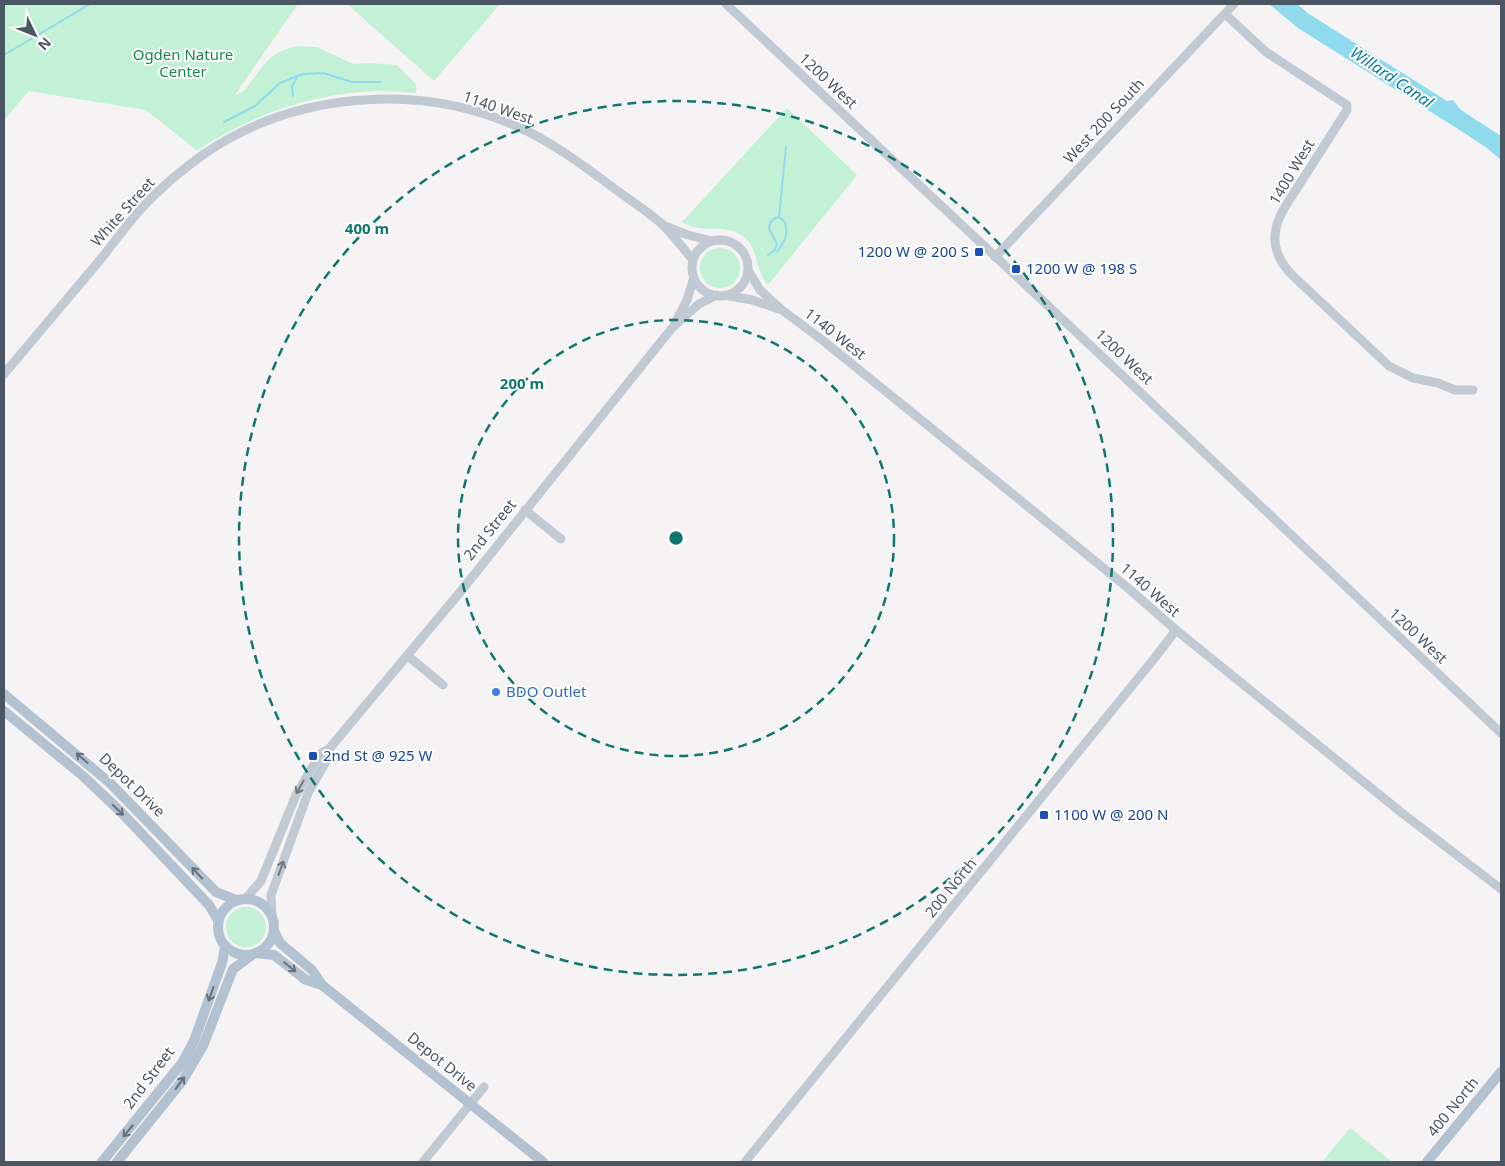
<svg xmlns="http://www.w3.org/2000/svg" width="1505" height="1166" font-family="'Noto Sans',sans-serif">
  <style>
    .green { fill: #c3f1d5 }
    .water { fill: #90daee }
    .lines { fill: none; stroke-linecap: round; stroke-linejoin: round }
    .stream { stroke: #90daee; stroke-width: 2 }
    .minor { stroke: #c1cad2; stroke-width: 9 }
    .major { stroke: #b3c2d1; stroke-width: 10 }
    .oneway { stroke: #64717d }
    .oneway2 { stroke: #6e7983 }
    .ring { fill: none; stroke: #0f766e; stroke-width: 2.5; stroke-dasharray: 9 6 }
    .transit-dot { fill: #1a4fb4; stroke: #fff; stroke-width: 2 }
    .shop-dot { fill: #3f7fe0; stroke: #fff; stroke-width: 2 }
    .labels { text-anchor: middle; stroke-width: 4; stroke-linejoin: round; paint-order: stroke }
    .park-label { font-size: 15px; fill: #17864f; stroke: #fff }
    .street-label { font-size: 15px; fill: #4a5661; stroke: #fff }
    .transit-label { font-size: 15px; fill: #164399; stroke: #fff; text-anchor: start }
    .shop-label { font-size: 15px; fill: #366cbe; stroke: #fff; text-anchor: start }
    .water-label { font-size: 16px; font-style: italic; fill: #0c7c9b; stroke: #fff }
    .centre { fill: #0f766e; stroke: #fff; stroke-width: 2.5 }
    .ring-label { font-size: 15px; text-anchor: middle; font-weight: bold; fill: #0f766e; stroke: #fff; stroke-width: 4; stroke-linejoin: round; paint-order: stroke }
  </style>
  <rect width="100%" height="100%" fill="#f5f3f3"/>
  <g class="green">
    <path d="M4 4H298L234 96 244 91 265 63 274 55 284 50 297 46 317 47 353 64 369 63 397 65 415 83 417 90 415 93C403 92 392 91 380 91 314 92 251 115 196 151V150L146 110 29 91 4 120Z"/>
    <polygon points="347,4 500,4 434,81"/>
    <path d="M787 108 857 175 768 285C755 271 759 250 744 237 726 222 701 235 682 222Z"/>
    <circle cx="720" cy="268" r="20"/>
    <circle cx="246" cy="927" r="20"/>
    <polygon points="1350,1128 1386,1157 1391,1162 1322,1162"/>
  </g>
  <polygon class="water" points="1269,4 1297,4 1309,14 1447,101 1453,100 1461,110 1501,136 1501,160 1487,148 1458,129 1298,28"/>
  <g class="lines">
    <g class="stream">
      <polyline points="4,55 90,4"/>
      <polyline points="293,96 292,86 298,76"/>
      <polyline points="224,122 255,106 280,83 303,74 323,73 352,82 380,82"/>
      <polyline points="779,217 786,147"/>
      <path d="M768 255 775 250 777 244 769 229 770 223 775 218 779 217 785 222C789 234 784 243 777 252"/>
    </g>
    <g class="minor">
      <polyline points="726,4 1124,377 1501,733"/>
      <path d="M1225 14 1266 52 1347 105V110C1331 135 1315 160 1299 185 1291 198 1279 213 1276 229 1272 246 1280 262 1291 274L1389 366 1413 378 1438 383 1455 390H1473"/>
      <polyline points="665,226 688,235 712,241"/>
      <circle cx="720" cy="268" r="28"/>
      <polyline points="995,257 1234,4"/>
      <polyline points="748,270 760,290 782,310 821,339 983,470 1128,588 1176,630 1402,813 1501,889"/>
      <polyline points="729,296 752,300 779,309"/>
      <polyline points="675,323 687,300 694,277"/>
      <path d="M4 374C36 336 68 298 100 260 119 236 138 209 161 189 174 176 189 165 204 154 293 93 415 82 514 125 549 140 580 163 611 186 628 199 646 210 662 224 673 235 683 248 693 260"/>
      <polyline points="525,510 561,539"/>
      <polyline points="408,656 443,685"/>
      <polyline points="246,898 261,881 296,795 320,754 329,749 461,591 672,328 699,304 717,295"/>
      <polyline points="272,915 271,895 308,793 328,758 329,749"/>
      <polyline points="423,1162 484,1087"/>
      <polyline points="745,1162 1157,655 1176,630"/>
    </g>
    <g class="major">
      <polyline points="4,694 110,783 216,892 236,900"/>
      <polyline points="4,711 83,776 121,812 209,905 218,920"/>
      <circle cx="246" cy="927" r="28"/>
      <polyline points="274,931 280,943 312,970 322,985 543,1162"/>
      <polyline points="256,953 274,955 306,980 322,985"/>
      <polyline points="102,1162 182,1063 194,1041 222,963 225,947"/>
      <polyline points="117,1162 183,1080 203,1046 233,969 252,955"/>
      <polyline points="1427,1162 1501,1072"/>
    </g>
  </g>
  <defs><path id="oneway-shaft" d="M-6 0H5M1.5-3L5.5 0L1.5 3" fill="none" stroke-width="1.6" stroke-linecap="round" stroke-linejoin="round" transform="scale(1.25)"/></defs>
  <g class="oneway">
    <use href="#oneway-shaft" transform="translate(82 758) rotate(-139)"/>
    <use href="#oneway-shaft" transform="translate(118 810) rotate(44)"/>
    <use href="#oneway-shaft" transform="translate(197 873) rotate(-133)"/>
    <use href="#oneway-shaft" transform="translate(290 967) rotate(39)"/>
    <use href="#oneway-shaft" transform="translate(211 994) rotate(110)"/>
    <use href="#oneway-shaft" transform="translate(180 1083) rotate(-54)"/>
    <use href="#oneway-shaft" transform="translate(128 1131) rotate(130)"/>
  </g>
  <g class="oneway2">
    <use href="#oneway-shaft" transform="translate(300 787) rotate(119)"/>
    <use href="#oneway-shaft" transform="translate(281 868) rotate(-70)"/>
  </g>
  <g class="ring">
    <circle cx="676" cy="538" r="218"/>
    <circle cx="676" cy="538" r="437"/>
  </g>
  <g class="transit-dot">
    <rect x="974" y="247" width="10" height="10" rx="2.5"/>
    <rect x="1011" y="264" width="10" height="10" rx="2.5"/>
    <rect x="308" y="751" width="10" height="10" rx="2.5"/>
    <rect x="1039" y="810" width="10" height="10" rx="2.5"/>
  </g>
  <circle class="shop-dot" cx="496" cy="692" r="5"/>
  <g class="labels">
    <g class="park-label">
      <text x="183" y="60">Ogden Nature<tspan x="183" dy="17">Center</tspan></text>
    </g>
    <g class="street-label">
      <text transform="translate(828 81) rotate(43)" y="5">1200 West</text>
      <text transform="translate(498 108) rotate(19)" y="5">1140 West</text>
      <text transform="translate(1104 121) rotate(-47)" y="5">West 200 South</text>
      <text transform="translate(1292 172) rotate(-59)" y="5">1400 West</text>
      <text transform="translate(123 212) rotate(-48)" y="5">White Street</text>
      <text transform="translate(835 334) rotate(38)" y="5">1140 West</text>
      <text transform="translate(1124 357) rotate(43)" y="5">1200 West</text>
      <text transform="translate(490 530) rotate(-51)" y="5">2nd Street</text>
      <text transform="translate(1150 590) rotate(41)" y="5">1140 West</text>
      <text transform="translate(1418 636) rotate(43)" y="5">1200 West</text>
      <text transform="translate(132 785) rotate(44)" y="5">Depot Drive</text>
      <text transform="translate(951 888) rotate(-51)" y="5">200 North</text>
      <text transform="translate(442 1062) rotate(39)" y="5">Depot Drive</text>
      <text transform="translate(149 1078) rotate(-53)" y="5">2nd Street</text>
      <text transform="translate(1453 1107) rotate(-51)" y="5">400 North</text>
    </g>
    <g class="transit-label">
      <text x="969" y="257" text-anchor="end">1200 W @ 200 S</text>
      <text x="1026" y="274">1200 W @ 198 S</text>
      <text x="323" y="761">2nd St @ 925 W</text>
      <text x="1054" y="820">1100 W @ 200 N</text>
    </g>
    <g class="shop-label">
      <text x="506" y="697">BDO Outlet</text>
    </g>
    <g class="water-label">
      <text transform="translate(1392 77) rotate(34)" y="6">Willard Canal</text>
    </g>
  </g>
  <circle cx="676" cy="538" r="8" class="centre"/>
  <g class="ring-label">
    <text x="367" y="234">400 m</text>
    <text x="522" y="389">200 m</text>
  </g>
  <rect width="1505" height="1166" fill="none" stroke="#4a5661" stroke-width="10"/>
  <g transform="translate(35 35) rotate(133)" stroke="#ffffff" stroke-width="4" paint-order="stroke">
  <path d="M0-4L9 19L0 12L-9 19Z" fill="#4a5661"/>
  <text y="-8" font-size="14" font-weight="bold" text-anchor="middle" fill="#4a5661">N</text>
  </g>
</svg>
